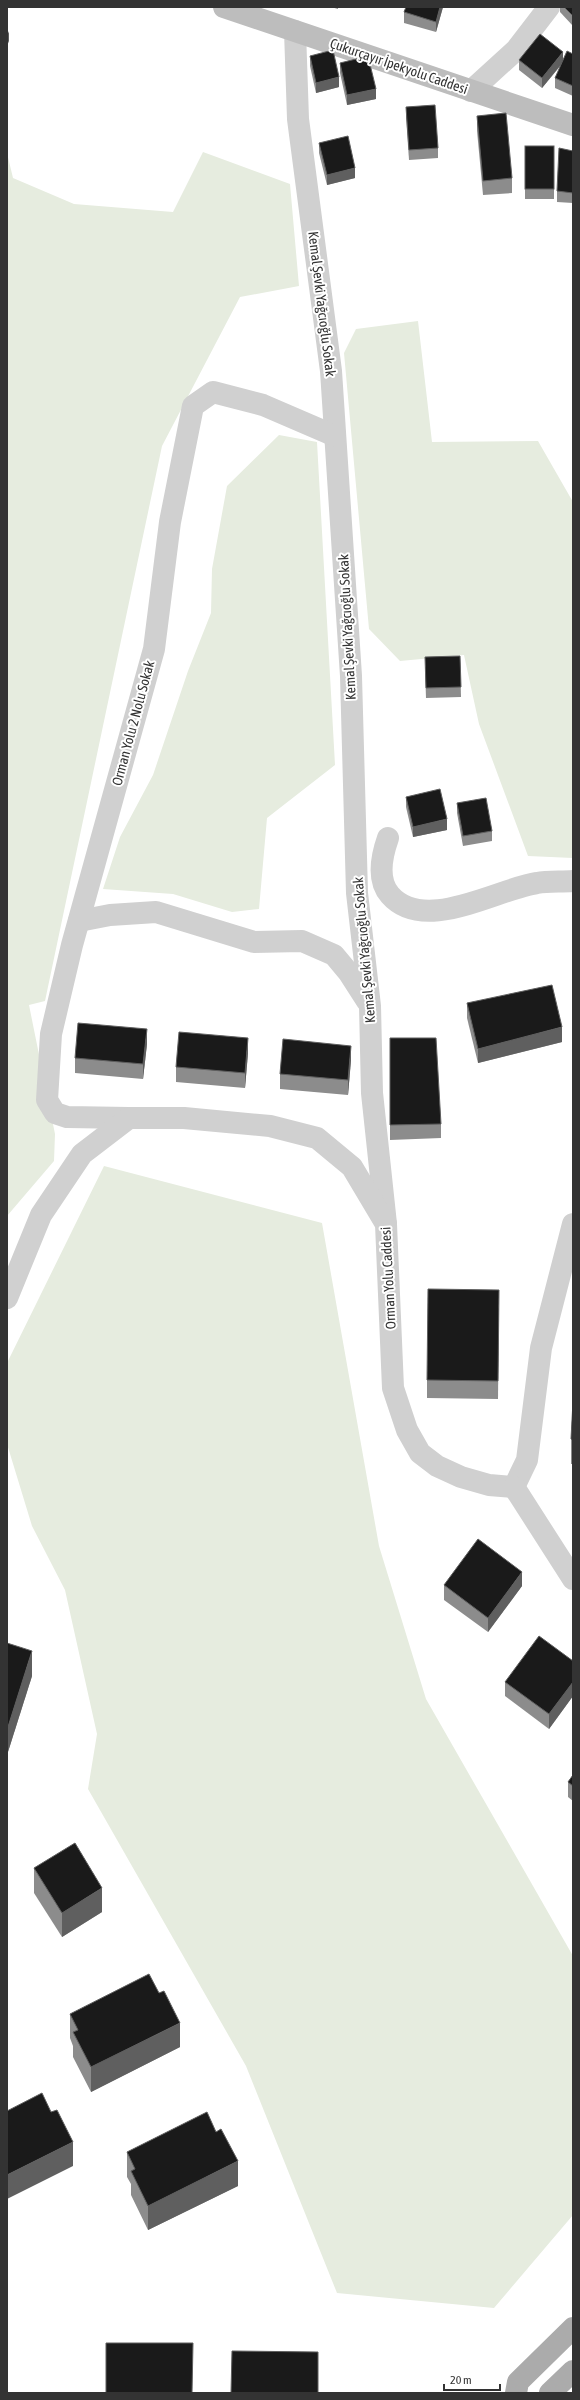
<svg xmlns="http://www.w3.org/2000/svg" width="580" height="2400" font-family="'Asap Condensed',sans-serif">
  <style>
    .green { fill: #e6ecdf }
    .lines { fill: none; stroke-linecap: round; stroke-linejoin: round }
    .street { stroke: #d0d0d0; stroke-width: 22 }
    .secondary { stroke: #bdbdbd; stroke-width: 22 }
    .primary { stroke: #ababab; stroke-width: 22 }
    .wall { fill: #8c8c8c }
    .shaded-wall { fill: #5f5f5f }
    .building { fill: #1a1a1a; stroke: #5f5f5f }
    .labels { text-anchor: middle; stroke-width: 4; stroke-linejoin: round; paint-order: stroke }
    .street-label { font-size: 14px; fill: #333; stroke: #fff }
  </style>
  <rect width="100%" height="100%" fill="#fff"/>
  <g class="green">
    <polygon points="203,152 290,184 299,286 240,297 162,446 45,1001 29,1005 55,1134 54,1161 7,1216 7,153 13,178 74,204 173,212"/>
    <polygon points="418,321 432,442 538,441 573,502 573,858 528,856 479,724 464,655 400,661 369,629 344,353 356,329"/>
    <polygon points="279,435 317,442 335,765 267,818 259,909 232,912 173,894 103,889 120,837 153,775 188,671 211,613 212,569 227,486"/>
    <polygon points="104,1166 322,1223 379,1546 426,1699 573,1956 573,2215 494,2308 337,2293 246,2066 88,1789 97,1734 65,1590 32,1526 7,1444 7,1363"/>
  </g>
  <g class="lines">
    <g class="street">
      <polyline points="295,31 298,119 331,371 351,676 357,893 370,1006 372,1093 386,1224"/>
      <polyline points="471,91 516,50 549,7"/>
      <path d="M388 838C382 855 376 879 390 895 424 934 497 889 537 883 548 881 561 882 573 881"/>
      <polyline points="79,921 110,915 156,912 254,942 302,941 334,955 349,973 367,1001"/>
      <polyline points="129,1118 67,1117 55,1113 47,1100 51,1034 72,945 154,649 170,522 193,406 213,392 263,405 335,436"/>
      <polyline points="7,1298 41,1215 82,1154 129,1118 184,1118 270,1126 317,1138 352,1167 386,1224 393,1388 407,1430 420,1453 437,1466 461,1477 489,1485 514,1487"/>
      <polyline points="514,1487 527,1460 541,1348 573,1224"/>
      <polyline points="514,1487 573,1579"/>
    </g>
    <polyline class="secondary" points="224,7 573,125"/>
    <g class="primary">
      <polyline points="516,2393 518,2382 573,2328"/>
      <polyline points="550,2393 573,2371"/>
    </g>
  </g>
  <g class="wall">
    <polygon points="331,7 338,7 338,9"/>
    <polygon points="406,7 443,7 436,32 404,23 404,12"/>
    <polygon points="560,7 573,7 573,26 560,12"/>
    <polygon points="573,54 573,96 555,88 555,78 562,64 542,88 519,70 519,60 563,61"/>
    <polygon points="310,56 339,87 316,93 310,66"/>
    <polygon points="340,63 376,99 347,105 340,73"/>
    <polygon points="406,107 438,148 438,158 409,160 406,117"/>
    <polygon points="477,116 512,178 512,193 483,195 477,131"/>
    <polygon points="319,143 355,178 327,185 319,153"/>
    <rect x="525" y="146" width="29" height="53"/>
    <polygon points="573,151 573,203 557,202 557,191"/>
    <polygon points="460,656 461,697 426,698 425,667"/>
    <polygon points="406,797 447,830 413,837 406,807"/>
    <polygon points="457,803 492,831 492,841 463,846 457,813"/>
    <polygon points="467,1003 562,1042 478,1063 467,1018"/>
    <polygon points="390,1038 441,1124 441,1138 390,1140"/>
    <polygon points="147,1044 143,1079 75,1073 75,1058"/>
    <polygon points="248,1053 245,1088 176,1082 176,1067"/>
    <polygon points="351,1060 348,1095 280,1089 280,1074"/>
    <polygon points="499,1308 498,1399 427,1398 427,1380"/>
    <polygon points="573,1401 573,1464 571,1464 571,1439"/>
    <polygon points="444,1585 522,1586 488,1632 444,1600"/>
    <polygon points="7,1643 32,1676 7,1755"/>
    <polygon points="573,1661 573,1696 549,1729 505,1696 505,1682"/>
    <polygon points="573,1775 573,1801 568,1797 568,1782"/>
    <polygon points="34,1868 102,1912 62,1937 34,1893"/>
    <polygon points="70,2014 180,2047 91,2092 73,2057 73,2046 70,2038"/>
    <polygon points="127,2152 238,2186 148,2230 131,2195 131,2184 127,2177"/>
  </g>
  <g class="shaded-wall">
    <polygon points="440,7 443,7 436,32 436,22"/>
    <polygon points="9,31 9,41 7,46 7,36"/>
    <polygon points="563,52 563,62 542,88 542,78"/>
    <polygon points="339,77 339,87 316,93 316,83"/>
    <polygon points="376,89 376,99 347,105 347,95"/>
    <polygon points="355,168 355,178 327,185 327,175"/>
    <polygon points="447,819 447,830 413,837 413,827"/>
    <polygon points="562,1027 562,1042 478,1063 478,1049"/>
    <polygon points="147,1029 147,1044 143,1079 143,1064"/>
    <polygon points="248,1038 248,1053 245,1088 245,1073"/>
    <polygon points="351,1046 351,1060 348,1095 348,1080"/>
    <polygon points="522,1572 522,1586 488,1632 488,1618"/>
    <polygon points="32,1651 32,1676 7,1755 7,1730"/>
    <polygon points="573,1682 573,1696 549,1729 549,1714"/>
    <polygon points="7,1863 8,1863 8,1887 7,1888"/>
    <polygon points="102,1888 102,1912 62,1937 62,1913"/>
    <polygon points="180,2023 180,2047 91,2092 91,2067"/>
    <polygon points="73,2142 73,2166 7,2199 7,2175"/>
    <polygon points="238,2161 238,2186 148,2230 148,2206"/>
  </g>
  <g class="building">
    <polygon points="406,7 440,7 436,22 404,12"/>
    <polygon points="564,7 573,7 573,16"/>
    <polygon points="540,34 563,52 542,78 519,60"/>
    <polygon points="333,50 339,77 316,83 310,56"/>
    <polygon points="567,51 573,54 573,86 555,78"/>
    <polygon points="368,56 376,89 347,95 340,63"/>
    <polygon points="435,105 438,148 409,150 406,107"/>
    <polygon points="506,113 512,178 483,181 477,116"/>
    <polygon points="348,136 355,168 327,175 319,143"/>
    <rect x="525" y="146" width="29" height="43"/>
    <polygon points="559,148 573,151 573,193 557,191"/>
    <polygon points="460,656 461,687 426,688 425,657"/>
    <polygon points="440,789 447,819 413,827 406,797"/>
    <polygon points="486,798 492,831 463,836 457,803"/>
    <polygon points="552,985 562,1027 478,1049 467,1003"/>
    <polygon points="78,1023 147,1029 143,1064 75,1058"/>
    <polygon points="179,1032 248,1038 245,1073 176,1067"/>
    <polygon points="390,1038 436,1038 441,1124 390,1125"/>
    <polygon points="283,1039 351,1046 348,1080 280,1074"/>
    <polygon points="428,1289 499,1290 498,1381 427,1380"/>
    <polygon points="573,1401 573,1440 571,1439"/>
    <polygon points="478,1539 522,1572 488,1618 444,1585"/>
    <polygon points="539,1636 573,1661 573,1682 549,1714 505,1682"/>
    <polygon points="7,1643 32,1651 7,1730"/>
    <polygon points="573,1775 573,1786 568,1782"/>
    <polygon points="75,1843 102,1888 62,1913 34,1868"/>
    <polygon points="149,1974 159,1993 164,1991 180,2023 91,2067 73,2032 78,2030 70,2014"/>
    <polygon points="42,2093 51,2112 57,2110 73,2142 7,2175 7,2111"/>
    <polygon points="207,2112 216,2132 221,2129 238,2161 148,2206 131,2171 135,2169 127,2152"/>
    <polygon points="106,2343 193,2343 192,2393 106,2393"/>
    <polygon points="232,2351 318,2352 318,2393 231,2393"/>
  </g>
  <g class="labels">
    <g class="street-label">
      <text transform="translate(399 66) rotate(19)" y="5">Çukurçayır İpekyolu Caddesi</text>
      <text transform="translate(322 304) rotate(83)" y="5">Kemal Şevki Yağcıoğlu Sokak</text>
      <text transform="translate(347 627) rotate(-93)" y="5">Kemal Şevki Yağcıoğlu Sokak</text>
      <text transform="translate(133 723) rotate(-75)" y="5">Orman Yolu 2 Nolu Sokak</text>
      <text transform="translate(364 950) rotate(-95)" y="5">Kemal Şevki Yağcıoğlu Sokak</text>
      <text transform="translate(388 1278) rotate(-93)" y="5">Orman Yolu Caddesi</text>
    </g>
  </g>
  <rect width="580" height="2400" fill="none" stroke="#333333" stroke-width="16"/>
  <path d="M444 2384v6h56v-6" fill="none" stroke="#333333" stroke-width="2"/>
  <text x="450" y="2384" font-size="12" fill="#333333" stroke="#ffffff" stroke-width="3" paint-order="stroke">20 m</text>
</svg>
